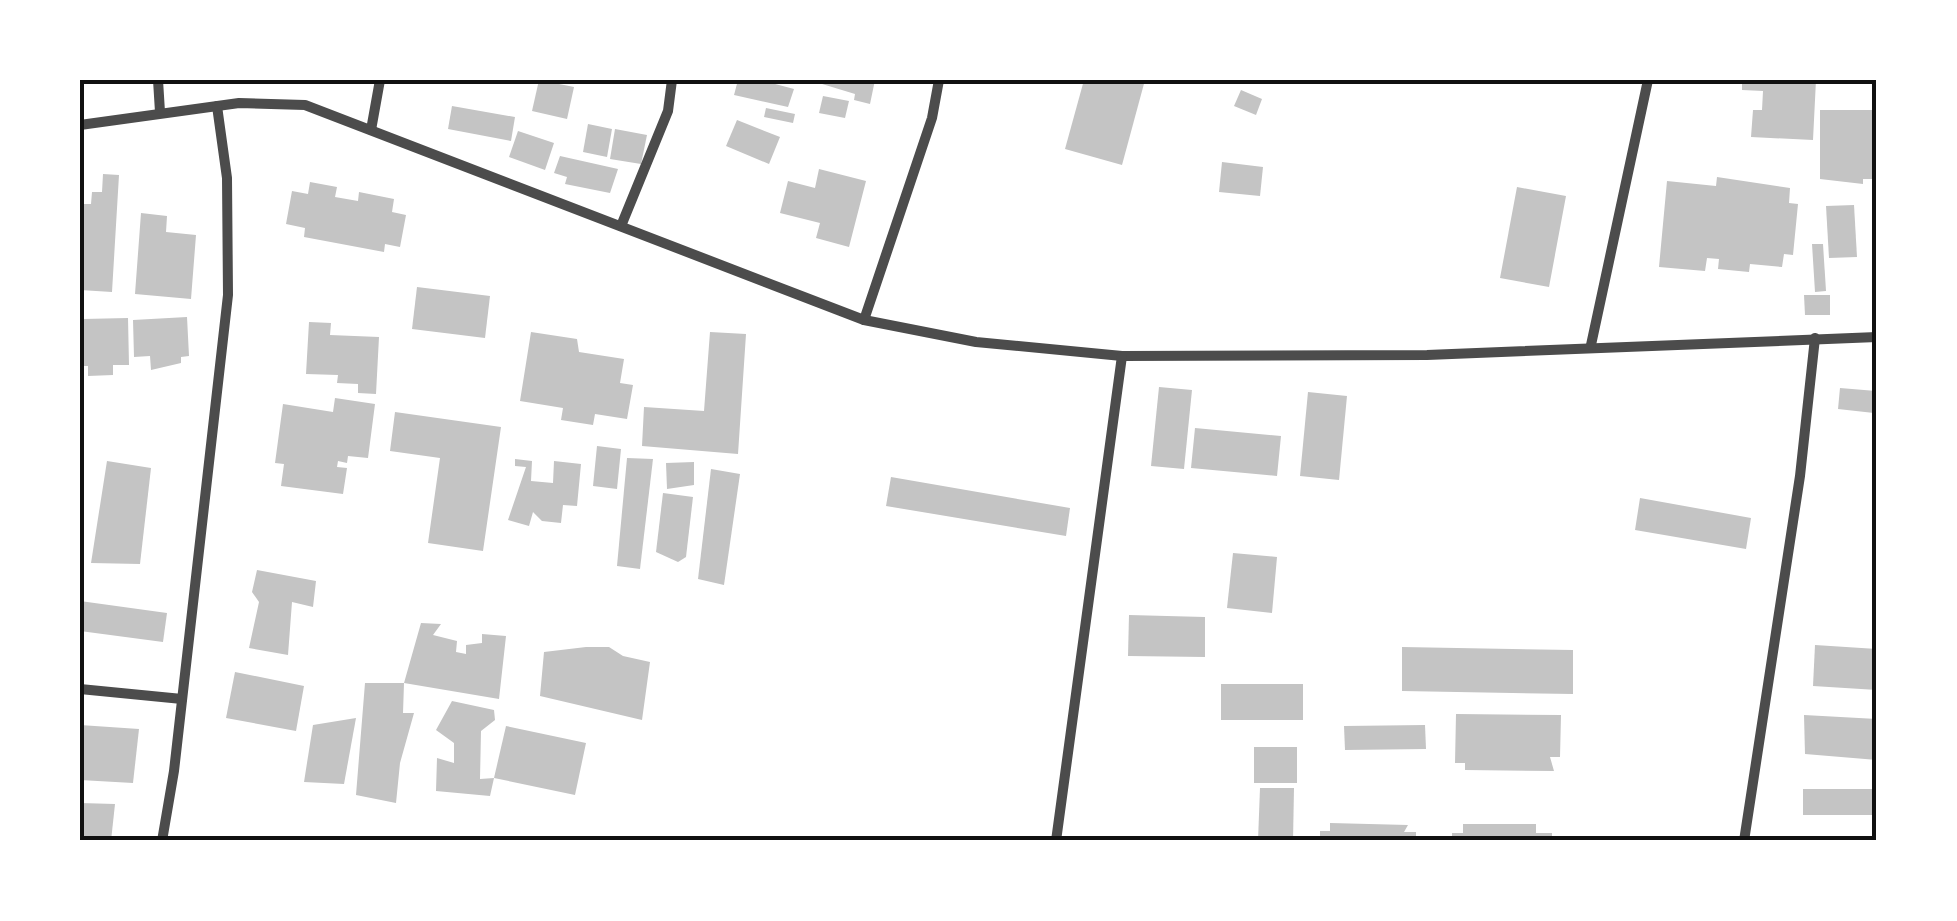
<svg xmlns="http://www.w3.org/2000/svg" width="1957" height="921" font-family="'Roboto Serif',serif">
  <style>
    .building { fill: #c4c4c4 }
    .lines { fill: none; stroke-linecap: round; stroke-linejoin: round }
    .minor { stroke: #4c4c4c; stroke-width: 10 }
    .neatline { fill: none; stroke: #111; stroke-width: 4 }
  </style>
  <rect width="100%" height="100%" fill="#fff"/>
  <g class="building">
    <polygon points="539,80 574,87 567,119 532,111"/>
    <polygon points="738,80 760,80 794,89 788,107 734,95"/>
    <polygon points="809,80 875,80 870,104 854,100 855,94"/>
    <polygon points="1084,80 1145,80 1122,165 1065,149"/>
    <polygon points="1742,80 1816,80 1813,140 1751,137 1753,110 1762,110 1763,91 1742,90"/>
    <polygon points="1241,90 1262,99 1256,115 1234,106"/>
    <polygon points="823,96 849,101 845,118 819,113"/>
    <polygon points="452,106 515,117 511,141 448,129"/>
    <polygon points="766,108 795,114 793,123 764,117"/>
    <polygon points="1820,110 1877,110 1877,179 1863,179 1863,184 1820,179"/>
    <polygon points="737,120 780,137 769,164 726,146"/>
    <polygon points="588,124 612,129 607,157 583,152"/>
    <polygon points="615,129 647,135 641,164 610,159"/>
    <polygon points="518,131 554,143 545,170 509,157"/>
    <polygon points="560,156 618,169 610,193 565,184 567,177 554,173"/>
    <polygon points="1222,162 1263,167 1260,196 1219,192"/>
    <polygon points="819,169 866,181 849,247 816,238 820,223 780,213 788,181 815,188"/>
    <polygon points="103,174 119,175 112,292 80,290 80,204 91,204 92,192 102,192"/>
    <polygon points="1717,177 1790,188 1789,203 1798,204 1793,255 1784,254 1782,267 1750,264 1749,272 1718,269 1719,259 1707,258 1705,271 1659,267 1667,181 1716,186"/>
    <polygon points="310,182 337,187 335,197 358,201 359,192 394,199 392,212 406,215 400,247 385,244 384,252 304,237 305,228 286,224 292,191 308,194"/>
    <polygon points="1517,187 1566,196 1549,287 1500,278"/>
    <polygon points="1854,205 1857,257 1829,258 1826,206"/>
    <polygon points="141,213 167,216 166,232 196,235 191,299 135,294"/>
    <polygon points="1812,244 1823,244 1826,291 1815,292"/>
    <polygon points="417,287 490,296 485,338 412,329"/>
    <polygon points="1804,295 1830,295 1830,315 1805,315"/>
    <polygon points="187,317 189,356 181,357 181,363 151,370 150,356 134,357 133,320"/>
    <polygon points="128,318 129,365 113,365 113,375 88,376 88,366 83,366 83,319"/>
    <polygon points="309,322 331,323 330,335 379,337 376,394 358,393 358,384 337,383 338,375 306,374"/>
    <polygon points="531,332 577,339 579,352 624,359 620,383 633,385 627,419 595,414 593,425 561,420 563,408 520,401"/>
    <polygon points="710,332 746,334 738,454 642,446 644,407 704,411"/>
    <polygon points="1159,387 1192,390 1184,469 1151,466"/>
    <polygon points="1840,388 1876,391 1874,413 1838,409"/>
    <polygon points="1308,392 1347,396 1339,480 1300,476"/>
    <polygon points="335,398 375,404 368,458 348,456 347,463 338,461 337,467 347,468 343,494 281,486 284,464 275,463 283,404 333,412"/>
    <polygon points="395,412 501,427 483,551 428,543 440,458 390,451"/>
    <polygon points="1195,428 1281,436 1277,476 1191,468"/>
    <polygon points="597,446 621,449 617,489 593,486"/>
    <polygon points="627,458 653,459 640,569 617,566"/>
    <polygon points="515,459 532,461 531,481 553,483 554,461 581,464 577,506 563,505 561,523 542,521 533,512 529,526 508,520 526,467 515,466"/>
    <polygon points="107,461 151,468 140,564 91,563"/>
    <polygon points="694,462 694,485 667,489 666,463"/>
    <polygon points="711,469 740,474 724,585 698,579"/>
    <polygon points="891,477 1070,508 1066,536 886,506"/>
    <polygon points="663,493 693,497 686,557 678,562 656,552"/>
    <polygon points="1640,498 1751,518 1746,549 1635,530"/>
    <polygon points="1233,553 1277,557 1272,613 1227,608"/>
    <polygon points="257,570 316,581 313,607 292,602 288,655 249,648 259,602 252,592"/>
    <polygon points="80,601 167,613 163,642 80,631"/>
    <polygon points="1129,615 1205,617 1205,657 1128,656"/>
    <polygon points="421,623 441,624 433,635 457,641 456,652 466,654 466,645 482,643 482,634 506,636 499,699 404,683 403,713 414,713 400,763 396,803 356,795 365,683 404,683"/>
    <polygon points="1815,645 1877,649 1877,690 1813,686"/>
    <polygon points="586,647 609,647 623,656 650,662 642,720 540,696 544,652"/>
    <polygon points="1402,647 1573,650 1573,694 1402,691"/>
    <polygon points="235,672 304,686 296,731 226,718"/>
    <rect x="1221" y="684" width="82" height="36"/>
    <polygon points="452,701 494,710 495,720 481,731 480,779 494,778 490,796 436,791 437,758 454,763 454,743 436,730"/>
    <polygon points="1456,714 1561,715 1560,757 1550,757 1554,771 1465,770 1465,763 1455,763"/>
    <polygon points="1804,715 1877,719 1877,760 1805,754"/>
    <polygon points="356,718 344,784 304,782 313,725"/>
    <polygon points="80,725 139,729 133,783 80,780"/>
    <polygon points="1425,725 1426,749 1345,750 1344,726"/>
    <polygon points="506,726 586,743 575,795 494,778"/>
    <rect x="1254" y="747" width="43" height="36"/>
    <polygon points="1260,788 1294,788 1293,841 1258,841"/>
    <rect x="1803" y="789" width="74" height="26"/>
    <polygon points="80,803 115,804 111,841 80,841"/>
    <polygon points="1330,823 1408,825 1404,832 1416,832 1416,841 1320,841 1320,831 1330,831"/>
    <polygon points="1463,824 1536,824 1536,833 1552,833 1552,841 1452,841 1452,833 1463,833"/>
  </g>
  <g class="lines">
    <g class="minor">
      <polyline points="158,80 160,112"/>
      <polyline points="80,125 239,103 305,105 864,320 976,342 1122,356 1427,355 1877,337"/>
      <polyline points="371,130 380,80"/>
      <polyline points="621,226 668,111 672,80"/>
      <polyline points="864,320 932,118 939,80"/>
      <polyline points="1591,345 1648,80"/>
      <polyline points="80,689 182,699"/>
      <polyline points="162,841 174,771 228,295 227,178 217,106"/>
      <polyline points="1056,841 1122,356"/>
      <polyline points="1744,841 1800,476 1815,338"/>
    </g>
  </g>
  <rect width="1957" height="921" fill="none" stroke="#ffffff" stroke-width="165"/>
  <rect x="82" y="82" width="1792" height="756" class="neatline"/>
</svg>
